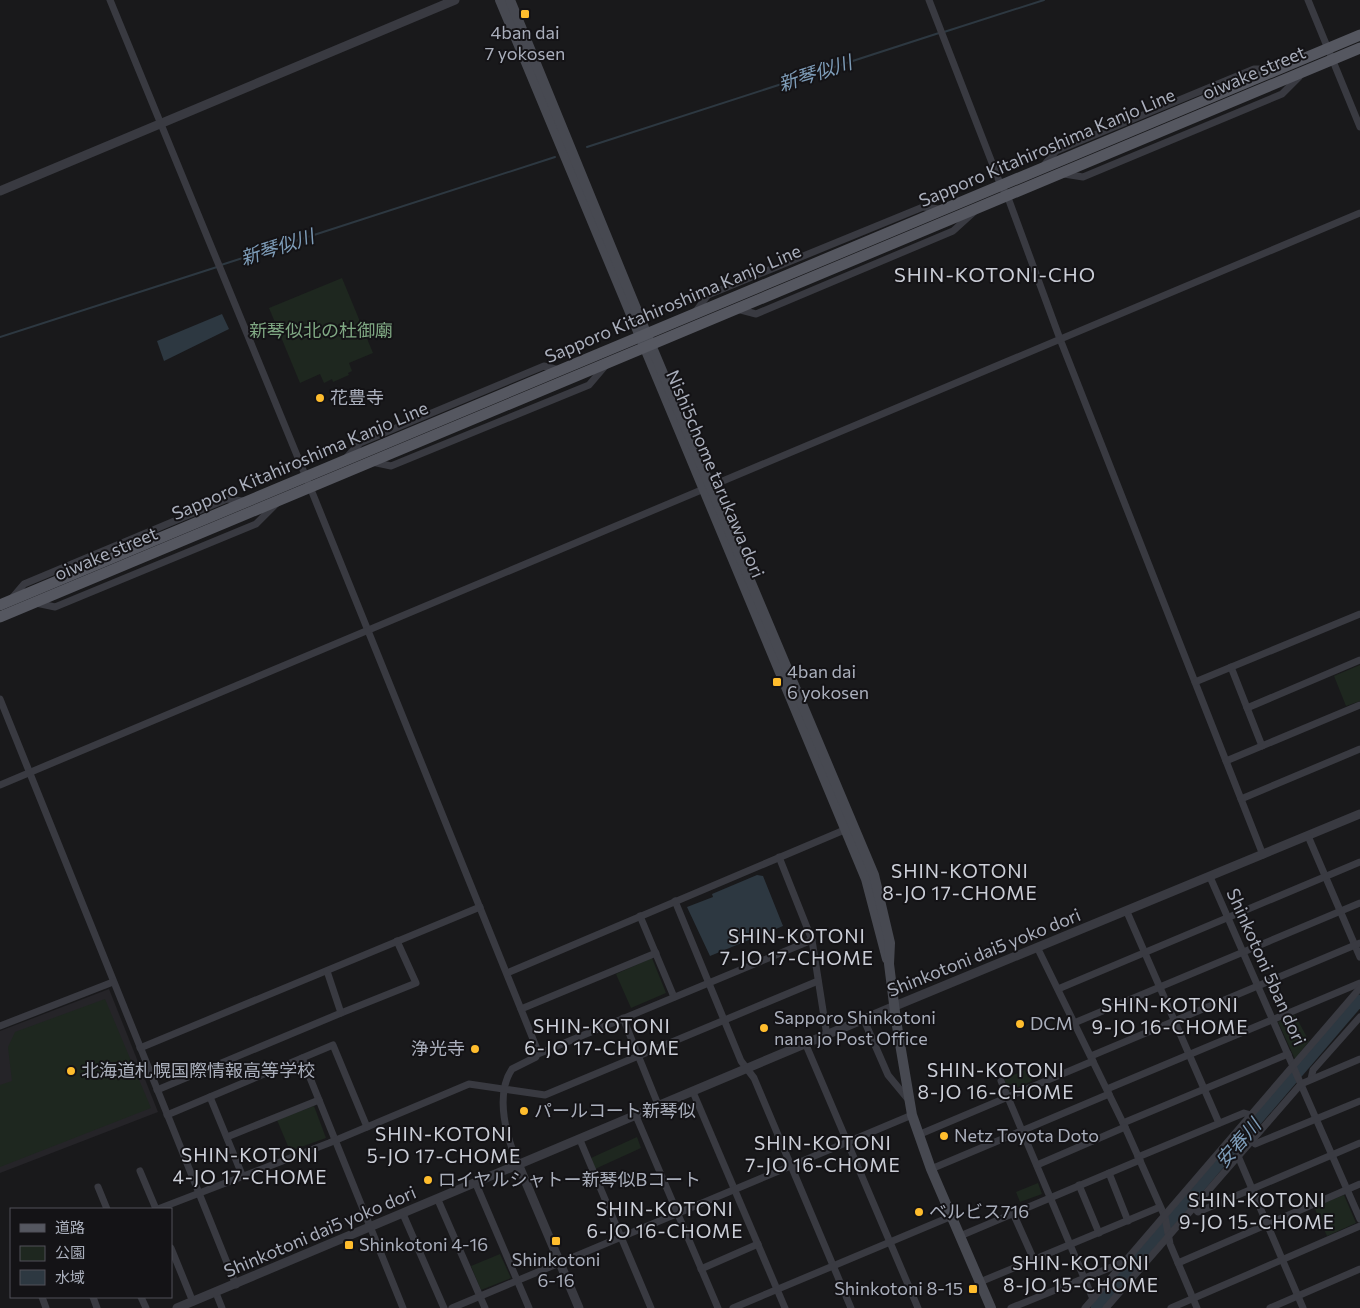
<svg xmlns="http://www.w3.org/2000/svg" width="1360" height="1308" font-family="Commissioner,'Noto Sans JP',sans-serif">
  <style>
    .built { fill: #252428 }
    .green { fill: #1e271f }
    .water { fill: #2d3841 }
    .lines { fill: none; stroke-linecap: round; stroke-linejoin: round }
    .stream { stroke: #2d3841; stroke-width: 2 }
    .river { stroke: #2d3841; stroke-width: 11 }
    .minor { stroke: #393a41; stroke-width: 7 }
    .tertiary { stroke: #393a41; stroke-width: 9 }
    .secondary { stroke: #474951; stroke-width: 10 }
    .primary { stroke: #555760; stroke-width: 11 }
    .poi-dot { fill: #ffbd2d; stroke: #141316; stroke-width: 2 }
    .labels { text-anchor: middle; stroke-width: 4; stroke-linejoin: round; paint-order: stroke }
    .poi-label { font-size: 18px; fill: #aaafbc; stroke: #141316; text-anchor: start }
    .street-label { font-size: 18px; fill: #aaafbc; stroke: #141316 }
    .park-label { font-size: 18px; fill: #7fa883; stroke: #141316 }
    .water-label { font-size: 19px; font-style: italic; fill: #7e9db9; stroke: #141316 }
    .neighbourhood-label { font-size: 19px; letter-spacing: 1px; fill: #cbced7; stroke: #141316 }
    .quarter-label { font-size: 20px; letter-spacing: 1px; fill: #cbced7; stroke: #141316 }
  </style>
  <rect width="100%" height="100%" fill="#19191b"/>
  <polygon class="built" points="109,989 158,1112 0,1173 0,1031"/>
  <g class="green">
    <polygon points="342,278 373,353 349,363 352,371 348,373 349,375 333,382 332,379 324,383 320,374 300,383 269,308"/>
    <polygon points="1360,665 1360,701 1346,706 1334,676"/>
    <polygon points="652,958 666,993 631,1008 616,974"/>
    <polygon points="105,999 151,1108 0,1167 0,1085 12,1081 8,1047 15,1032"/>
    <polygon points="1295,1015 1309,1041 1295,1059 1278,1022"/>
    <polygon points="1027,1069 1032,1081 1009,1091 1004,1079"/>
    <polygon points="314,1106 326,1138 290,1151 277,1120"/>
    <polygon points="637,1137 641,1148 595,1169 591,1158"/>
    <polygon points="1038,1183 1042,1194 1020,1202 1016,1192"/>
    <polygon points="1344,1195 1356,1223 1327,1236 1314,1207"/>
    <polygon points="500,1254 511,1278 481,1290 471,1266"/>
  </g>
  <g class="water">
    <polygon points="222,314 229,329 164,361 157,341"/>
    <polygon points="757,875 763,876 783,926 710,956 687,907 713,897 712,894"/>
  </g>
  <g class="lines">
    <g class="stream">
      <polyline points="944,32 1044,0"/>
      <polyline points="587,147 939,33"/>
      <polyline points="221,265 555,157"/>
      <polyline points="0,337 217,267"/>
    </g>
    <polyline class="river" points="1096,1308 1360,1000"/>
    <g class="minor">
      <path d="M110 0 310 487 537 1049 536 1057 512 1069C494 1096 507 1139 519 1166"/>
      <polyline points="929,0 1001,186 1007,195 1060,339 1263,855"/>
      <polyline points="1308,0 1360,127"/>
      <polyline points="1045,164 1056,151 1254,69 1272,69"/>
      <polyline points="1064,174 1083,177 1282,94 1299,77"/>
      <polyline points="737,309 756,314 953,231 974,212"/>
      <polyline points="696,311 708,295 923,207 939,209"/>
      <polyline points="347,457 360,443 544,366 559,370"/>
      <polyline points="372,462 391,466 589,385 606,365"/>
      <polyline points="12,598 24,584 227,499 243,501"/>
      <polyline points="36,603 55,607 256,524 277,503"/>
      <polyline points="1231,667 1262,746"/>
      <polyline points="1195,682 1360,614"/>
      <polyline points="0,699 236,1285"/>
      <polyline points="1247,708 1360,660"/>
      <polyline points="1226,761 1360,705"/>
      <polyline points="0,785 1360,213"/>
      <polyline points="1241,799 1360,749"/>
      <polyline points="1308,836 1360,957"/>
      <polyline points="779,857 812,940 827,1036"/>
      <polyline points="1210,877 1360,1219"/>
      <polyline points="675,901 741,1061 754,1078 851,1308"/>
      <polyline points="1127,912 1219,1123"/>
      <polyline points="640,916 674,997"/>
      <polyline points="1038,949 1125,1127 1165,1217 1170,1244 1197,1308"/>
      <polyline points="507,973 849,828"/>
      <polyline points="1058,989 1360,862"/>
      <polyline points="521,1009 656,953"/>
      <polyline points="341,1013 416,983 397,941"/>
      <polyline points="623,1018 659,1107"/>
      <polyline points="864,1020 888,1075 907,1098"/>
      <polyline points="1074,1023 1360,903"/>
      <polyline points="0,1026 113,982"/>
      <polyline points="806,1045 918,1308"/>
      <polyline points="140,1048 480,907"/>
      <polyline points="538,1054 812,940"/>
      <polyline points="1091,1056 1360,943"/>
      <polyline points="302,1058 403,1308"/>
      <polyline points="1311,1079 1313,1070 1360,1017"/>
      <polyline points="1001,1081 1093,1299"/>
      <polyline points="1107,1089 1360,983"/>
      <polyline points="157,1090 341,1013 327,971"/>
      <polyline points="693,1092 785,1308"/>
      <polyline points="210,1097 243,1177"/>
      <polyline points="167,1115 333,1045 367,1127"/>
      <polyline points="636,1116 718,1308"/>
      <polyline points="1123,1123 1288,1054"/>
      <polyline points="918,1135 1093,1061"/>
      <polyline points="227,1137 319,1100"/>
      <polyline points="580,1140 651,1308"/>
      <polyline points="1252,1140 1255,1144 1360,1101"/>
      <polyline points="1238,1156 1303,1308"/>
      <polyline points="1138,1157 1244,1113 1251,1115"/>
      <polyline points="1037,1165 1125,1127"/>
      <polyline points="931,1169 1109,1094"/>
      <polyline points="140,1171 156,1209"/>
      <polyline points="1109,1173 1128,1221"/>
      <polyline points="476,1184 529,1308"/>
      <polyline points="1079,1185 1099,1233"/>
      <polyline points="98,1187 107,1209"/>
      <polyline points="438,1200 485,1308"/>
      <polyline points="1193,1207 1198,1212 1360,1143"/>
      <polyline points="158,1209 329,1143 469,1084 545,1095 818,981"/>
      <polyline points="1013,1213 1034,1260"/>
      <polyline points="403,1214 444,1308"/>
      <polyline points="960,1236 1140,1160"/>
      <polyline points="171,1248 193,1302"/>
      <polyline points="1178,1263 1360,1184"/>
      <polyline points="701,1269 758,1244"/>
      <polyline points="980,1282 1160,1207"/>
      <polyline points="216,1293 222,1308"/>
      <polyline points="42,1297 46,1308"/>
      <polyline points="93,1297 97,1308"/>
      <polyline points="141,1297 146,1308"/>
      <polyline points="452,1308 912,1115"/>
      <polyline points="733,1308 952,1216"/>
      <polyline points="1011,1308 1124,1262"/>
      <polyline points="1085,1308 1360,988"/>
      <polyline points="1106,1308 1301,1084 1360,1059"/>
      <polyline points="1171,1308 1360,1226"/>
      <polyline points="1270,1308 1360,1269"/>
    </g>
    <g class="tertiary">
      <polyline points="0,191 455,0"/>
      <polyline points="519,1166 579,1308"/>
      <polyline points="177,1308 895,1006 1360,814"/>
    </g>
    <g class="secondary">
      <polyline points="500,0 866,879 887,959"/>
      <polyline points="510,0 651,345 874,875 890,943 889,964 896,1020 912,1115 931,1169 991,1308"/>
    </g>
    <g class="primary">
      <polyline points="0,605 1360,35"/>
      <polyline points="0,617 1360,48"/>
    </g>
  </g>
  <g class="poi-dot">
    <rect x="520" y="9" width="10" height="10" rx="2.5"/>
    <circle cx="320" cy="398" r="5"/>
    <rect x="772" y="677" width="10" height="10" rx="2.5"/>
    <circle cx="1020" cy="1024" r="5"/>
    <circle cx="764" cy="1028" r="5"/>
    <circle cx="475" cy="1049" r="5"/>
    <circle cx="71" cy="1071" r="5"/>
    <circle cx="524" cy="1111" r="5"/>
    <circle cx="944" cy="1136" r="5"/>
    <circle cx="428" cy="1180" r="5"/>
    <circle cx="919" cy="1212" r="5"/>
    <rect x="551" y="1236" width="10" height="10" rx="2.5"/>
    <rect x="344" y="1240" width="10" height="10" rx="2.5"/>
    <rect x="968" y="1284" width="10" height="10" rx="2.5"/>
  </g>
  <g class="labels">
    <g class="poi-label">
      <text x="525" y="39" text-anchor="middle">4ban dai<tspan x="525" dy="21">7 yokosen</tspan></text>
      <text x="330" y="404">花豊寺</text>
      <text x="787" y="678">4ban dai<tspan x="787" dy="21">6 yokosen</tspan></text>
      <text x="774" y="1024">Sapporo Shinkotoni<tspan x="774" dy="21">nana jo Post Office</tspan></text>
      <text x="1030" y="1030">DCM</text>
      <text x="465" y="1055" text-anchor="end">浄光寺</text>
      <text x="81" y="1077">北海道札幌国際情報高等学校</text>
      <text x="534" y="1117">パールコート新琴似</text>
      <text x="954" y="1142">Netz Toyota Doto</text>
      <text x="438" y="1186">ロイヤルシャトー新琴似Bコート</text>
      <text x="929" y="1218">ベルビス716</text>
      <text x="359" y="1251">Shinkotoni 4-16</text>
      <text x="556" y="1266" text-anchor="middle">Shinkotoni<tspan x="556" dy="21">6-16</tspan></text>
      <text x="963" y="1295" text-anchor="end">Shinkotoni 8-15</text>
    </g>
    <g class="street-label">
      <text transform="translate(1254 73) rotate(-23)" y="6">oiwake street</text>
      <text transform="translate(1047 148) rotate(-23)" y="6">Sapporo Kitahiroshima Kanjo Line</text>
      <text transform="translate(673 304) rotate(-23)" y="6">Sapporo Kitahiroshima Kanjo Line</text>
      <text transform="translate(300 461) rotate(-23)" y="6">Sapporo Kitahiroshima Kanjo Line</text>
      <text transform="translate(715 474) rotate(67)" y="6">Nishi5chome tarukawa dori</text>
      <text transform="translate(106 554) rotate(-23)" y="6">oiwake street</text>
      <text transform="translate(984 953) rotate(-22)" y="6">Shinkotoni dai5 yoko dori</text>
      <text transform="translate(1266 967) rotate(66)" y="6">Shinkotoni 5ban dori</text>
      <text transform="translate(320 1232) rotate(-23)" y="6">Shinkotoni dai5 yoko dori</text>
    </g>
    <g class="park-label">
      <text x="321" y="337">新琴似北の杜御廟</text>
    </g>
    <g class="water-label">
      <text transform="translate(815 73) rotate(-18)" y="7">新琴似川</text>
      <text transform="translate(277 247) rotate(-18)" y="7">新琴似川</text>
      <text transform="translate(1238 1143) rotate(-49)" y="7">安春川</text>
    </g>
    <g class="neighbourhood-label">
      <text x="960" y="878">SHIN-KOTONI<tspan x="960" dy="22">8-JO 17-CHOME</tspan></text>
      <text x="797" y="943">SHIN-KOTONI<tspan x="797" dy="22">7-JO 17-CHOME</tspan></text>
      <text x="1170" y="1012">SHIN-KOTONI<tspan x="1170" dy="22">9-JO 16-CHOME</tspan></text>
      <text x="602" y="1033">SHIN-KOTONI<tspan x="602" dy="22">6-JO 17-CHOME</tspan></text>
      <text x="996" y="1077">SHIN-KOTONI<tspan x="996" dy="22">8-JO 16-CHOME</tspan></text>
      <text x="444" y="1141">SHIN-KOTONI<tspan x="444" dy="22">5-JO 17-CHOME</tspan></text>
      <text x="823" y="1150">SHIN-KOTONI<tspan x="823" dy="22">7-JO 16-CHOME</tspan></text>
      <text x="250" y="1162">SHIN-KOTONI<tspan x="250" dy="22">4-JO 17-CHOME</tspan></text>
      <text x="1257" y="1207">SHIN-KOTONI<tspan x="1257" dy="22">9-JO 15-CHOME</tspan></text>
      <text x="665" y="1216">SHIN-KOTONI<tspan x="665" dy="22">6-JO 16-CHOME</tspan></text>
      <text x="1081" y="1270">SHIN-KOTONI<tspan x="1081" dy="22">8-JO 15-CHOME</tspan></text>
    </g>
    <g class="quarter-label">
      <text x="995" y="282">SHIN-KOTONI-CHO</text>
    </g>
  </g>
  <rect x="10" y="1208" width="162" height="90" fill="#141316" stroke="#505158"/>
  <rect x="20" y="1224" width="25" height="8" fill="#555760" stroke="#505158"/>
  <text x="55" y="1233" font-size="15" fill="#aaafbc">道路</text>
  <rect x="20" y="1246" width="25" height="15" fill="#1e271f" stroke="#505158"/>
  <text x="55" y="1258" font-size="15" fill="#aaafbc">公園</text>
  <rect x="20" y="1270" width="25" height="15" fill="#2d3841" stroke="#505158"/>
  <text x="55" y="1283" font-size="15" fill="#aaafbc">水域</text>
</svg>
